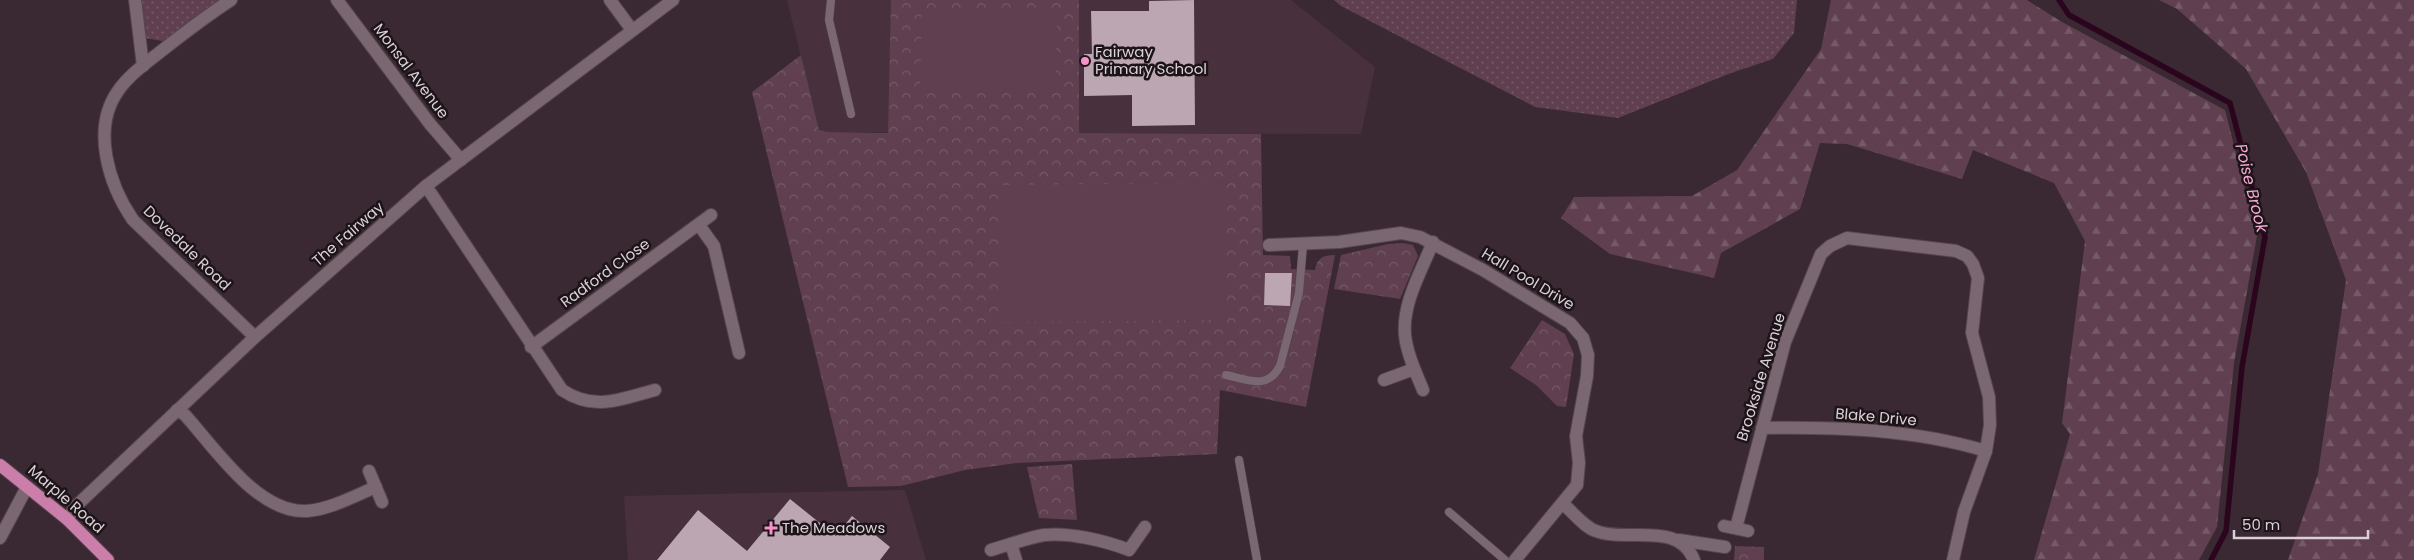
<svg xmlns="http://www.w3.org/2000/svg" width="2414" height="560" font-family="Poppins,sans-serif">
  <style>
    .built { fill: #48313d }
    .grass { fill: url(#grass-dots) }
    .forest { fill: url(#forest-firs) }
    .park { fill: url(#park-crowns) }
    .pitch { fill: #5f3f50 }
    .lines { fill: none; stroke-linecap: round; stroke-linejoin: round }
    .stream { stroke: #2b041d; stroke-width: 5.5 }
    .building { fill: #bca6b1 }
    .lane-casing { stroke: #55464e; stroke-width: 9 }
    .street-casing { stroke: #55464e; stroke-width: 14 }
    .primary-casing { stroke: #55464e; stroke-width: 14 }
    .lane { stroke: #7b6771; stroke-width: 8 }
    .street { stroke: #7b6771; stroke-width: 12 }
    .primary { stroke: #ca7ea9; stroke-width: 12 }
    .poi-dot { fill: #f890cb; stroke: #1c1418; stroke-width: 2 }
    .labels { text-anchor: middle; stroke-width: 5; stroke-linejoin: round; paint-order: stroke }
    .poi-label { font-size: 15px; fill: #dbd0d5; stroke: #1c1418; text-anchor: start }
    .street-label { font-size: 15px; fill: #dbd0d5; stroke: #1c1418 }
    .water-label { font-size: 16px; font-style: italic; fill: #f7abd4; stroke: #1c1418 }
  </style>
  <defs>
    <pattern id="grass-dots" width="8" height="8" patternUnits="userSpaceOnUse" patternTransform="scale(1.25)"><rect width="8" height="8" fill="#5f3f50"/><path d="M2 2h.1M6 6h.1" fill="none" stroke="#755a68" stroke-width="1.8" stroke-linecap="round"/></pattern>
    <pattern id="forest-firs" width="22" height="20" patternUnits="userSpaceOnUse" patternTransform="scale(1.25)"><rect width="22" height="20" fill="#5f3f50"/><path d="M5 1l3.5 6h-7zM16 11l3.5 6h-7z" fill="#755a68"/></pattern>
    <pattern id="park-crowns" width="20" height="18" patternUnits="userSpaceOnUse" patternTransform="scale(1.25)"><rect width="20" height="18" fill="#5f3f50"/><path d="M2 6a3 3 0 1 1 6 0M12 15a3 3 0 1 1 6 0" fill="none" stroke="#755a68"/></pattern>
  </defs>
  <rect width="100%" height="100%" fill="#3a2932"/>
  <g class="built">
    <polygon points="787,0 1291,0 1375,67 1361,134 828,132 819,130"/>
    <polygon points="905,490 926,560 628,560 624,496"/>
  </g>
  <g class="grass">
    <polygon points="141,0 221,0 163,41 144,38"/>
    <polygon points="1334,0 1797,0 1794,33 1773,59 1731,73 1618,118 1535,107 1341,6"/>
  </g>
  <g class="forest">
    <polygon points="1831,0 2027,0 2062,22 2225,110 2257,236 2234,363 2217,527 2199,560 2034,560 2070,434 2062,423 2085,241 2054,183 1973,150 1962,179 1847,144 1820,143 1800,209 1721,253 1714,278 1610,254 1561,218 1574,197 1692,196 1737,170 1821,49"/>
    <polygon points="2159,0 2414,0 2414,560 2288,560 2318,474 2346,280 2306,172 2246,69 2177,9"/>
  </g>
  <g class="park">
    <path d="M891 0H1079V133L1261 134 1263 255 1290 256 1291 269 1315 270C1317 258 1323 255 1335 255L1306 407 1220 390 1217 454 1017 463 965 470 901 486 848 487 752 92 801 55 819 130 828 132 888 133Z"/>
    <polygon points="1403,243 1413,245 1418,256 1400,299 1334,289 1341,255 1388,244"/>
    <polygon points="1542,320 1565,334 1574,354 1566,407 1557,406 1536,385 1510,368"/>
    <polygon points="1072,464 1077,520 1039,518 1027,467"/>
    <polygon points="1735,546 1764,547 1764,560 1734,560"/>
  </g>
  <g class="pitch">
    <polygon points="922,11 1057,13 1055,93 920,91"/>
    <polygon points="1223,183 1224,320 1002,322 1001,185"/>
  </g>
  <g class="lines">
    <polyline class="stream" points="2059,0 2069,15 2230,103 2265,237 2242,367 2226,531 2211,560"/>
  </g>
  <g class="building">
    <polygon points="1194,0 1195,125 1132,126 1132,95 1084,96 1084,54 1092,54 1091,11 1149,11 1149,1"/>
    <polygon points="1265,273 1292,273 1290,306 1264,305"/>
    <polygon points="790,499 836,536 852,516 890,547 880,560 657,560 698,510 747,551"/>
  </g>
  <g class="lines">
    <g class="lane-casing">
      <g id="lane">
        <polyline points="831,0 829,20 851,114"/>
        <path d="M1226 375C1249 380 1267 390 1280 366L1299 293 1303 245"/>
        <polyline points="1239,460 1257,560"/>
        <polyline points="1449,512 1505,560"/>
      </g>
    </g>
    <g class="street-casing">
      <g id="street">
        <polyline points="135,0 143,66"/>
        <path d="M231 0C206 16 183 34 160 52 146 63 128 76 118 91 91 129 109 185 133 220L255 337"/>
        <polyline points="337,0 430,124 461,160"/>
        <polyline points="610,0 632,30"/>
        <path d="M426 186 562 390C595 412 621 399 655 390"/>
        <polyline points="699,225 714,246 739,353"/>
        <polyline points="1269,245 1339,242 1401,233 1420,237 1483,270 1570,323 1583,338 1588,355 1587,376 1576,436 1579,463 1577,485 1515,560"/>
        <polyline points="531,347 711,215"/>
        <polyline points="1384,380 1414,369"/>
        <path d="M1423 390C1416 373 1407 354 1405 335 1402 303 1422 270 1433 242"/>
        <path d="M177 410 185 415C215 448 258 514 307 511 331 509 354 496 376 487"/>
        <path d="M1762 428C1837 427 1913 429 1986 451"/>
        <polyline points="369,471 382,502"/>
        <path d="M1563 504C1573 512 1584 527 1596 531 1627 543 1678 520 1694 560"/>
        <polyline points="67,519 77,505 255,337 426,186 673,0"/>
        <polyline points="1724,526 1748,531"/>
        <polyline points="1736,528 1785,342 1821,254 1830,246 1847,238 1956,251 1967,256 1973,264 1978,278 1972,333 1989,397 1990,425 1986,451 1964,512 1953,560"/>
        <polyline points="0,538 27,487"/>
        <polyline points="1679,540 1725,547"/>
        <polyline points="1011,544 1016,560"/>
        <path d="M991 550C1008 545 1027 538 1044 535 1069 532 1106 541 1129 550L1145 527"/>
      </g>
    </g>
    <g class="primary-casing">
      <polyline id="primary" points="0,465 67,519 108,560"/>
    </g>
    <use href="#lane" class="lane"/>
    <use href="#street" class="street"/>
    <use href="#primary" class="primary"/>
  </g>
  <g class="poi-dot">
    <circle cx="1085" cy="61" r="5"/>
    <path d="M768.5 520.5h5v5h5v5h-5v5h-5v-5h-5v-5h5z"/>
  </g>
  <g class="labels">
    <g class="poi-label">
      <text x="1095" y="57">Fairway<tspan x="1095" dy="17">Primary School</tspan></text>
      <text x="782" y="533">The Meadows</text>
    </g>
    <g class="street-label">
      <text transform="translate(411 71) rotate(53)" y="5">Monsal Avenue</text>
      <text transform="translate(348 234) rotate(-41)" y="5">The Fairway</text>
      <text transform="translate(187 248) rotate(44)" y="5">Dovedale Road</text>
      <text transform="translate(605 273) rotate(-36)" y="5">Radford Close</text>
      <text transform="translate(1528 279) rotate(31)" y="5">Hall Pool Drive</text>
      <text transform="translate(1761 377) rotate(-73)" y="5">Brookside Avenue</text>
      <text transform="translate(1876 417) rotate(5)" y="5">Blake Drive</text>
      <text transform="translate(66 499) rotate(41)" y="5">Marple Road</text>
    </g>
    <g class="water-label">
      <text transform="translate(2252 188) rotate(76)" y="6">Poise Brook</text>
    </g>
  </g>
  <path d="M2234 530v8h134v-8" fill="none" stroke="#dbd0d5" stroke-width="2.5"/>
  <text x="2242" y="530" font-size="15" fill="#dbd0d5" stroke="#1c1418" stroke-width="4" paint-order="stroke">50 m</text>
</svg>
